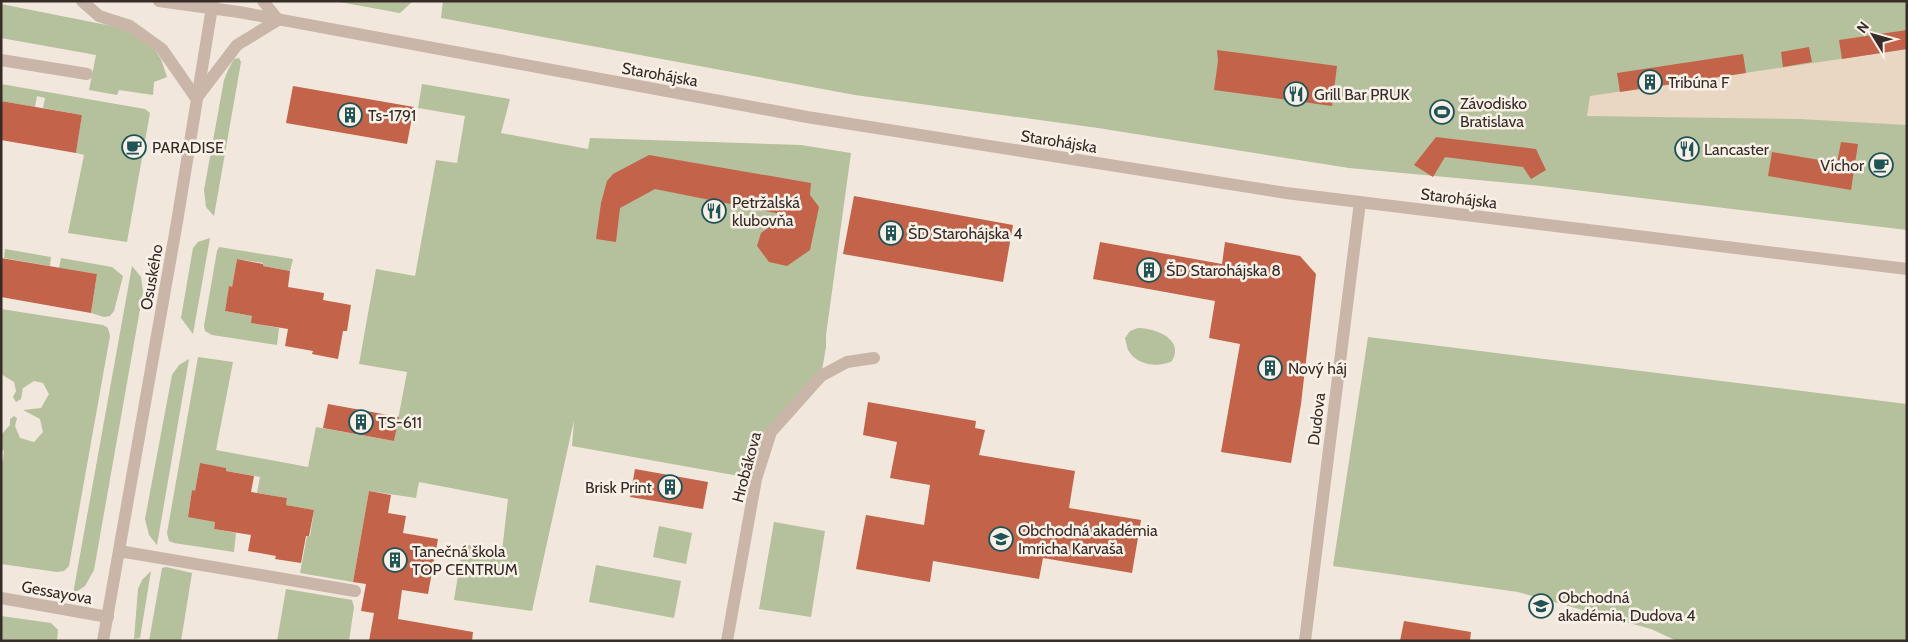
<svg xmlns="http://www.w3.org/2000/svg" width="1908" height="642" font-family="Cabin,sans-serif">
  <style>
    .green { fill: #b5c09c }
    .plaza { fill: #e9d7c3 }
    .building { fill: #c36349 }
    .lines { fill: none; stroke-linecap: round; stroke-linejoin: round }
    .minor { stroke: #c9b6a8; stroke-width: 12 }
    .labels { text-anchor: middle; stroke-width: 5; stroke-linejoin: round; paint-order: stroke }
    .street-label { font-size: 16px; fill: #362c28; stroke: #f9f1e8 }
    .poi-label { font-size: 16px; fill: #362c28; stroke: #f9f1e8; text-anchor: start }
  </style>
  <rect width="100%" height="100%" fill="#f1e7dc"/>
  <g class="green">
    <polygon points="334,1 413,1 400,13"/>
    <polygon points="443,1 1907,1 1907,230 1542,186 1349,168 1098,128 855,95 441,18"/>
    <polygon points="1,4 122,28 153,47 161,59 167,77 154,82 153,95 119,90 117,95 89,90 96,55 1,38"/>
    <polygon points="239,58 241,62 214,216 206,207 204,190 224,80 228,70 234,59"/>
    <polygon points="1,84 145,109 150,113 127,242 68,233 84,155 76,153 82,115 43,108 45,98 37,96 35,107 1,101"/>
    <polygon points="422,84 510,99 501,133 588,149 590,138 801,145 851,153 826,335 826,347 821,376 771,432 756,479 572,446 574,420 532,611 454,600 463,544 502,551 508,499 419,482 416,498 369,491 353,582 300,573 307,536 310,536 314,510 286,505 287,498 257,493 260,477 226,471 226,468 200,464 195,491 192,491 188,516 215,522 214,529 236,533 234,552 174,543 169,541 167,533 198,357 233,362 216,450 308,467 316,427 394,441 407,372 359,364 376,269 415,276 436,160 457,163 465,116 418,108"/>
    <polygon points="210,238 193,334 181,318 193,248 198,242"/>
    <polygon points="219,247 293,259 290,271 263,266 263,263 237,259 232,287 229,287 225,311 252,316 252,323 279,328 277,345 212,335 205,331 204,326 217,251"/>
    <polygon points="5,249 51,257 50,266 4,258"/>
    <polygon points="61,258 112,267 123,276 114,311 110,316 104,317 91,313 97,274 59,268"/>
    <polygon points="132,266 141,277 143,292 94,570 85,586 73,594"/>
    <polygon points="1,309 103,325 108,328 110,336 69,566 64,571 57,572 1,564 1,462 3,460 4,451 1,449 1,435 10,425 10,419 14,416 17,418 15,426 20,438 34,442 43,432 40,419 23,410 41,408 49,394 43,383 34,381 23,388 21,399 16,402 13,397 16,391 14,382 1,374"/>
    <path d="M1138 328C1155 328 1185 339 1172 361 1159 368 1137 366 1128 350 1127 347 1126 342 1125 338L1130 331Z"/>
    <polygon points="1368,337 1907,404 1907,641 1677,641 1651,629 1518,592 1333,566"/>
    <polygon points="189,359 157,545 149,535 145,519 172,375 179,365"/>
    <polygon points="774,522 825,531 811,617 759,609"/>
    <polygon points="659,526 692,533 686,564 653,557"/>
    <polygon points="596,565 681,581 674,618 589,602"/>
    <polygon points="166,567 192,573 181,641 149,641 162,568"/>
    <polygon points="151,571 140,638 134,639 138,589 142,580"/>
    <polygon points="286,589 352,600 354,607 349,641 277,641"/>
    <polygon points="1,616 51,623 58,630 57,641 1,641"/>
  </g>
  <polygon class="plaza" points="1907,49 1907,125 1799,119 1587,116 1590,96"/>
  <g class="building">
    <polygon points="1907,30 1907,49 1842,59 1839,40"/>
    <polygon points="1809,47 1812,62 1783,67 1781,52"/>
    <polygon points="1217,50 1337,66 1332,106 1214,90 1218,61"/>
    <polygon points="1743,54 1746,73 1620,92 1617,73"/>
    <polygon points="293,86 414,107 407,144 286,123"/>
    <polygon points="1,101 82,115 76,153 1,140"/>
    <polygon points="1436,137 1536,149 1546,170 1531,179 1523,167 1445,157 1433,177 1414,165"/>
    <polygon points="1841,142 1858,144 1851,190 1768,176 1772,152 1837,163"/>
    <polygon points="649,155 811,183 810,195 819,207 810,250 787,266 769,262 757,246 761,233 786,215 655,189 620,208 616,242 596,239 601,203 607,181 613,174"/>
    <polygon points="854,196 1013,225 1003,282 843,254"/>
    <polygon points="1100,242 1222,264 1225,242 1300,256 1316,274 1301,404 1291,463 1221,452 1240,344 1209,338 1215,301 1093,279"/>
    <polygon points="1,258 97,274 91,313 1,297"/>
    <polygon points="237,259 263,264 263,266 290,271 288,287 324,293 323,300 351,305 347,331 343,331 338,359 312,354 313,351 285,346 288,329 251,323 252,316 225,311 229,286 232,287"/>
    <polygon points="868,402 976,421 975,428 985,430 979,455 1075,471 1069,508 1141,520 1132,573 1043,558 1039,579 933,561 930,582 856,569 866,515 924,525 930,485 890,478 897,442 863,435"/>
    <polygon points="328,404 399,417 394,441 323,428"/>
    <polygon points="200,463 226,468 226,471 254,476 251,492 287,498 286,505 314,510 309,536 306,536 301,563 275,559 276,556 248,551 251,535 214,529 215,522 188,517 192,490 195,491"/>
    <polygon points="635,469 708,482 703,509 630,497"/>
    <polygon points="369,491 391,495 388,513 406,516 403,533 438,539 428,594 402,590 398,619 473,632 472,641 369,641 374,613 361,611 366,584 353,582"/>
    <polygon points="1404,621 1471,632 1470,641 1400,641"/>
  </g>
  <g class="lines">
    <g class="minor">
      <polyline points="82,1 99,16 130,26 162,49 196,98"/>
      <polyline points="159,1 239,12 807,117 1286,193 1907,269"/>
      <polyline points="263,1 278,20"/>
      <polyline points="1,60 87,74"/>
      <polyline points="198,96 237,45 278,20"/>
      <polyline points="119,551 355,591"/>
      <polyline points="1,598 108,617"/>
      <polyline points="103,641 177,222 213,1"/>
      <polyline points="727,641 756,479 771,432 821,376 847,362 874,358"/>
      <polyline points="1305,641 1360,202"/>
    </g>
  </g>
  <defs>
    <g id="building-ring" transform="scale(1.25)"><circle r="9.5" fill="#f9f1e8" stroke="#1f5457" stroke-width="1.5"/><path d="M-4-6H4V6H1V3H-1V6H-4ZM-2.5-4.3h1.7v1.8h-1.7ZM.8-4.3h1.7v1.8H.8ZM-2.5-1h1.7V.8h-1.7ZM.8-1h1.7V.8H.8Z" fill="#1f5457"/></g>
    <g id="restaurant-ring" transform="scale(1.25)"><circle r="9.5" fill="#f9f1e8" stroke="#1f5457" stroke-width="1.5"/><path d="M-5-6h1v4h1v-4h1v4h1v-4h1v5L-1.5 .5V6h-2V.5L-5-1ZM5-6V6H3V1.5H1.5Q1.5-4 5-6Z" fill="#1f5457"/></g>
    <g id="stadium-ring" transform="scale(1.25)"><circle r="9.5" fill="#f9f1e8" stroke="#1f5457" stroke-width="1.5"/><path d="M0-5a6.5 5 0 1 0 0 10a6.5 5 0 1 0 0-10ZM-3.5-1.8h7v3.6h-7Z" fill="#1f5457"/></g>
    <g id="cafe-ring" transform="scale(1.25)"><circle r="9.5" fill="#f9f1e8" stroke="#1f5457" stroke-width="1.5"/><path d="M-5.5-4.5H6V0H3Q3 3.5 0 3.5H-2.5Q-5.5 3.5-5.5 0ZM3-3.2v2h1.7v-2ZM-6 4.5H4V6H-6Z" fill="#1f5457"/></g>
    <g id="school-ring" transform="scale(1.25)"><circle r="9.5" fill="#f9f1e8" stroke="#1f5457" stroke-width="1.5"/><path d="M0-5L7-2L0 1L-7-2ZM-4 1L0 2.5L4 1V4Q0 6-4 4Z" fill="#1f5457"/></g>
  </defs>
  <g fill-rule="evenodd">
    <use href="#building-ring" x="1650" y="82"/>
    <use href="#restaurant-ring" x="1296" y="94"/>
    <use href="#stadium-ring" x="1442" y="112"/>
    <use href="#building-ring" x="350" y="115"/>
    <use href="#cafe-ring" x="134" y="147"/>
    <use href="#restaurant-ring" x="1687" y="149"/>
    <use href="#cafe-ring" x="1881" y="165"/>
    <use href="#restaurant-ring" x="714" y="211"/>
    <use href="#building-ring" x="891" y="233"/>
    <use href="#building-ring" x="1149" y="270"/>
    <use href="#building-ring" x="1270" y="368"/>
    <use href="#building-ring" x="361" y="422"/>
    <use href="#building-ring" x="670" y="487"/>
    <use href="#school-ring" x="1001" y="539"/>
    <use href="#building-ring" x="395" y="560"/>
    <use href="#school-ring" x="1541" y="606"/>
  </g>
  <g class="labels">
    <g class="street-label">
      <text transform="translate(660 74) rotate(10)" y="6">Starohájska</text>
      <text transform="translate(1059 141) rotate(9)" y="6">Starohájska</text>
      <text transform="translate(1459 198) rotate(7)" y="6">Starohájska</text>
      <text transform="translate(151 277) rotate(-80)" y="6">Osuského</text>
      <text transform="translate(1316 419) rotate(-83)" y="6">Dudova</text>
      <text transform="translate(746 467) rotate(-75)" y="6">Hrobákova</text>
      <text transform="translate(57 592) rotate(10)" y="6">Gessayova</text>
    </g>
    <g class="poi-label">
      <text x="1668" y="88">Tribúna F</text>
      <text x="1314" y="100">Grill Bar PRUK</text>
      <text x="1460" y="109">Závodisko<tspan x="1460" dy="18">Bratislava</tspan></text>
      <text x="368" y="121">Ts-1791</text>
      <text x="152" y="153">PARADISE</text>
      <text x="1704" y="155">Lancaster</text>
      <text x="1864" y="171" text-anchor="end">Víchor</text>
      <text x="732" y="208">Petržalská<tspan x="732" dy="18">klubovňa</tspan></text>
      <text x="908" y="239">ŠD Starohájska 4</text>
      <text x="1166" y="276">ŠD Starohájska 8</text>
      <text x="1288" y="374">Nový háj</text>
      <text x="378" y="428">TS-611</text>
      <text x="652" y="493" text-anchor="end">Brisk Print</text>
      <text x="1018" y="536">Obchodná akadémia<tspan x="1018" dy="18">Imricha Karvaša</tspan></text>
      <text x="412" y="557">Tanečná škola<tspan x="412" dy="18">TOP CENTRUM</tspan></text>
      <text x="1558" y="603">Obchodná<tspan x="1558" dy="18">akadémia, Dudova 4</tspan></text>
    </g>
  </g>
  <rect width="1908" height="642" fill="none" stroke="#362c28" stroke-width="5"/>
  <g transform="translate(1873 35) rotate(307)" stroke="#f9f1e8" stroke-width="4" paint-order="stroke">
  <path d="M0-4L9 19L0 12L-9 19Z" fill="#362c28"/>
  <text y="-8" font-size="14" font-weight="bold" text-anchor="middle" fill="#362c28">N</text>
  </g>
</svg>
